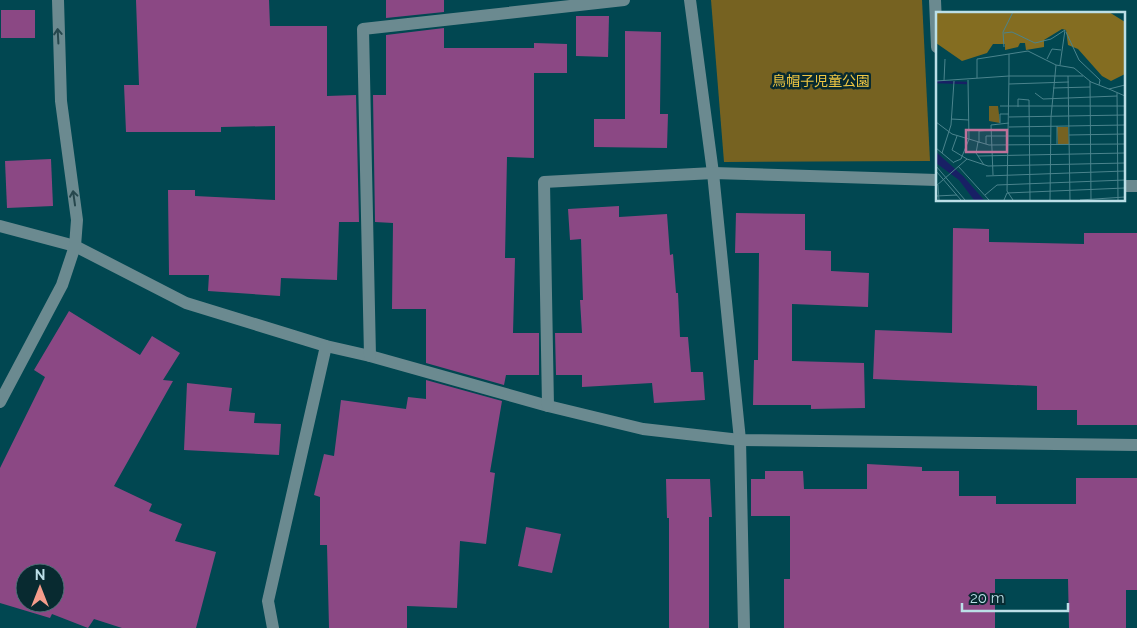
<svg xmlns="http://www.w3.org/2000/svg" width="1137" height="628" font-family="Raleway,'Noto Sans JP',sans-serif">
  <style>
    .green { fill: #766221 }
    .building { fill: #8b4884; fill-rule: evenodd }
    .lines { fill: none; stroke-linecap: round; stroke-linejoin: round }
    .minor { stroke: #6b8a90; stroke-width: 12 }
    .oneway { stroke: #26474d }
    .labels { text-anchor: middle; stroke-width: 5; stroke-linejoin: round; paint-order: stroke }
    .park-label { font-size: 14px; fill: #f0c743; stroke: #082a30 }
    .inset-river { fill: none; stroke: #182065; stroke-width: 2.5 }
    .inset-road { fill: none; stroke: #4b848d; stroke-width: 1 }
    .view { fill: #bf729a; fill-opacity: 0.15; stroke: #bf729a; stroke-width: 2.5 }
    .inset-edge { fill: none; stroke: #bbdfe7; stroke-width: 2.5 }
  </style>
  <rect width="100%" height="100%" fill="#014751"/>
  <polygon class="green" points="711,0 922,0 930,161 724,162"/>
  <g class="building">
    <polygon points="136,0 269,0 270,26 327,26 327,96 356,95 359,222 339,222 337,280 281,278 280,296 208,291 209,275 169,275 168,190 195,190 195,196 275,200 275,126 221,127 221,132 126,132 124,85 139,85"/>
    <polygon points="386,0 444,0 444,12 386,18"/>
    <rect x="1" y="10" width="34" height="28"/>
    <polygon points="576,16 609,16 608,57 576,56"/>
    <polygon points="444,28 444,48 534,48 534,43 567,44 567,73 534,73 534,158 507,157 505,258 515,258 513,333 539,333 539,375 506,375 504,385 426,363 426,309 392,309 393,223 375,222 373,95 386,95 386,35"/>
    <polygon points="625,31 661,32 660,114 668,114 667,148 594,147 594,119 625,119"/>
    <polygon points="51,159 53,206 7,208 5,161"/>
    <polygon points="619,206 619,217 667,214 670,255 673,254 676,293 678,293 680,337 688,337 691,372 703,372 705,400 654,403 652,383 582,387 582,375 556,375 555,333 582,333 580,300 583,300 581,239 570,240 568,209"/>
    <polygon points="736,213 805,214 805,250 831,251 831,271 869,273 868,307 792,304 792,361 864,363 865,408 811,409 811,405 753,405 754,360 758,360 759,253 735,253"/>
    <polygon points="953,228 989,229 989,242 1084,244 1084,233 1137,233 1137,425 1077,425 1077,410 1037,410 1037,386 873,379 875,330 952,333"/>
    <path d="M69 311 140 355 152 336 180 353 163 380 173 381 114 486 152 504 149 511 182 524 175 541 216 552 196 628H122L94 619 88 628 52 614 50 618 0 603V468L45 377 34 370ZM25 573H55V603H25Z"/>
    <polygon points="426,380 502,401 490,472 495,473 486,544 460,541 457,608 407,606 407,628 329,628 327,545 320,545 320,497 314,495 324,454 334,456 341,400 406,409 408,397 426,399"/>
    <polygon points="187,383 232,388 229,411 255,413 254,423 281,424 279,455 184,450"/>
    <polygon points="867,464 922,467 922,471 959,471 959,496 996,496 996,504 1076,504 1076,478 1137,478 1137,590 1126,590 1126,628 1069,628 1068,579 995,579 995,628 784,628 784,579 790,579 790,516 751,516 751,479 765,479 765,471 803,471 804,489 867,489"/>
    <polygon points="666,479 710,479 712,517 709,517 709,628 669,628 669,518 667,518"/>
    <polygon points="526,527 561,534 552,573 518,566"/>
  </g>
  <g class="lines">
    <g class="minor">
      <polyline points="690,0 713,173 740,440 744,628"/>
      <polyline points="935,0 937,47"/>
      <polyline points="1123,186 1137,186"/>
      <polyline points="0,226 75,246 186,303 326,346 370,356 548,406 643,429 740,440 1137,445"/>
      <polyline points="370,356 363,29 624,0"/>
      <polyline points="0,402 62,285 75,246 77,220 61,101 58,0"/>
      <polyline points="548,406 544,182 713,173 937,180"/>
      <polyline points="273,628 268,601 326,346"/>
    </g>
  </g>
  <defs><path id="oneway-shaft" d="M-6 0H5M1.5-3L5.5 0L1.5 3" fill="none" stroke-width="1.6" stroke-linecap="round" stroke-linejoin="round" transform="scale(1.25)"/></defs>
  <g class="oneway">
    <use href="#oneway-shaft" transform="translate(58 36) rotate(-93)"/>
    <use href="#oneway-shaft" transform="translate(74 198) rotate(-98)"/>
  </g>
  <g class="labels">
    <g class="park-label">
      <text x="821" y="86">鳥帽子児童公園</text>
    </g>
  </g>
  <g transform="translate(936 12)">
    <rect width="189" height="189" fill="#014751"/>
    <path d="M53 94H62L64 111 53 109ZM121 115H132L133 132H122Z" fill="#766221"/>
    <path d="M0 0H173L189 10V62L175 69 166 64 142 37 132 33 130 18 126 17 108 28V35L90 38 89 31H84L82 35 69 38V32H57L51 41 26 49 0 31Z" fill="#846d21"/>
    <path d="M0 140 27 164 48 188H38L23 168 0 151Z" fill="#182065"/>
    <path class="inset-river" d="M1 70 31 71"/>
    <path class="inset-road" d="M130 20 143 48 164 68 163 73M68 21 76 20 99 31 115 27 129 18 124 53M68 35 67 20 77 0M111 47 116 37 125 38M132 64 134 188M41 66V47L73 42M0 69 73 64V42L92 39 120 53 138 56 155 70 173 77 189 73M8 69 9 47M154 69 155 188M73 72 133 70M117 76 154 75M173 77 189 84M99 81 107 87 181 84M181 81 182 188M64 94H189M82 95V87L93 88 94 188M73 105 189 103M15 107 33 108M0 110 16 122 53 133 189 132M64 111V102H73M121 114V133M73 115 189 113M133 123 189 122M21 124 16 138 31 147M42 130 40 141 48 153M43 131V119L55 118M50 132V124H115M0 136 18 151M6 141 15 113 18 69M42 144 189 141M18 150 25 147 33 127 32 68M0 154 29 188M22 154 53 188M0 159 25 188M57 163 55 113 73 111M50 164 189 159M2 173 3 188M0 174 31 147 52 154 189 151M49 183 61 173 189 168M0 184 21 183M68 188 71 181 189 176M77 188 71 179 73 64H147M114 188 115 105 120 53M144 188 189 185"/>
    <path class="view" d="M30 118H71V140H30Z"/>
    <rect width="189" height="189" class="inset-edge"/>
  </g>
  <g transform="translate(40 588)"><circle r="24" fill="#082a30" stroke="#507279"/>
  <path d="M0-4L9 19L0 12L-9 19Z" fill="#f49d8c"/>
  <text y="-8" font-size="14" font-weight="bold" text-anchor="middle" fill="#bbdfe7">N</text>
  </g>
  <path d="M962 603v8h106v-8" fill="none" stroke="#bbdfe7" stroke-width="2.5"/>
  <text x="970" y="603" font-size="15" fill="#bbdfe7" stroke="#082a30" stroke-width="4" paint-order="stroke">20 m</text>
</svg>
